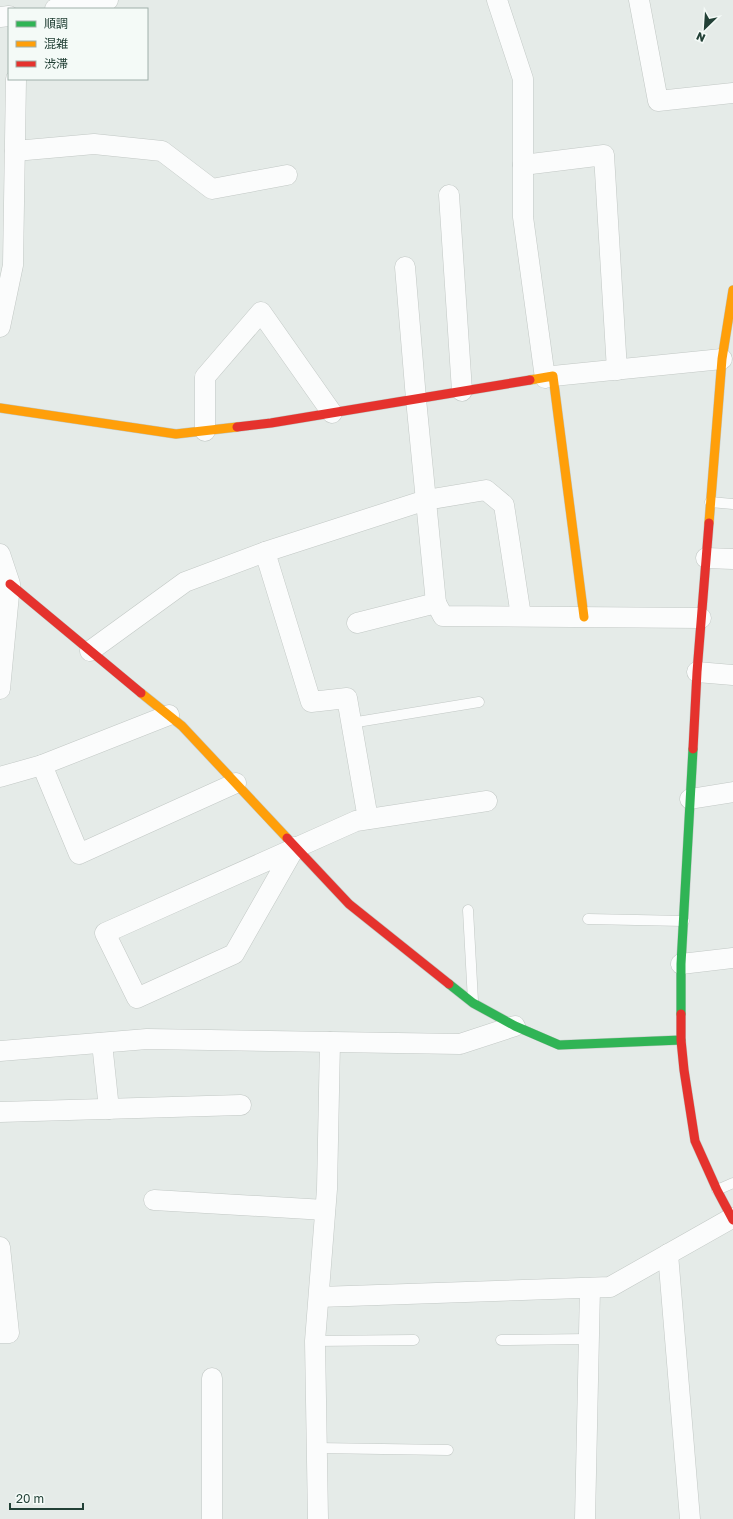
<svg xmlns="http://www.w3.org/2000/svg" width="733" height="1519" font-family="'Golos Text','Noto Sans JP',sans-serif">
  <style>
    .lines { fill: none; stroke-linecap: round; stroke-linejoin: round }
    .lane-casing { stroke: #c2c8c5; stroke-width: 11 }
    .street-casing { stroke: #c2c8c5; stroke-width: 21 }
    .fast-casing { stroke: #c1c9c5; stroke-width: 10 }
    .slow-casing { stroke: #c1c9c5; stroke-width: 10 }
    .jam-casing { stroke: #c1c9c5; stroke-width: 10 }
    .lane { stroke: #fbfcfc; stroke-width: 10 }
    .street { stroke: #fbfcfc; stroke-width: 20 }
    .fast { stroke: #30b455; stroke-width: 9 }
    .slow { stroke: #ff9f0a; stroke-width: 9 }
    .jam { stroke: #e5322d; stroke-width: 9 }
  </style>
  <rect width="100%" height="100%" fill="#e5ebe8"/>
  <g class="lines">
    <g class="lane-casing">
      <g id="lane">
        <polyline points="710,502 733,504"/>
        <polyline points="351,723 479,702"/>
        <polyline points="468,910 473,1001"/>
        <polyline points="588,919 684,921"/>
        <polyline points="717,1190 733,1183"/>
        <polyline points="501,1340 589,1339"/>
        <polyline points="315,1341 414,1340"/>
        <polyline points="317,1448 448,1450"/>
      </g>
    </g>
    <g class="street-casing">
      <g id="street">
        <polyline points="497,0 523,79 523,217 545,378"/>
        <polyline points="639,0 658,101 733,93"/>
        <polyline points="55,9 108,0"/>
        <polyline points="0,17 9,16"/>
        <polyline points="15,151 94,144 162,151 212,189 287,175"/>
        <polyline points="523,165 604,155 617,370"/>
        <polyline points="449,195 462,391"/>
        <polyline points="405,267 416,399 436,603"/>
        <polyline points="0,327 13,265 16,79"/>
        <polyline points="553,376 722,359"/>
        <polyline points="205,431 205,377 261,312 332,413"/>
        <polyline points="265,552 426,500 486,490 504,505 521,616"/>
        <polyline points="0,554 10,584 0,689"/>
        <polyline points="706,558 733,559"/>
        <polyline points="357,623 436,603 443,616 701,618"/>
        <polyline points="90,651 185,582 265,552 311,702 347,698 368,819"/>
        <polyline points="697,672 733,675"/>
        <polyline points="169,715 42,765 79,854 236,783"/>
        <polyline points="0,777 42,765"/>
        <polyline points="690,799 733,792"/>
        <polyline points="295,847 234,954 137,998 105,933 356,821 487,801"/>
        <polyline points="681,964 733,958"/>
        <polyline points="102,1043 109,1109"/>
        <polyline points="0,1051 147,1039 460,1044 515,1026"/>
        <polyline points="0,1112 241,1105"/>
        <polyline points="154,1200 325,1210"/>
        <polyline points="0,1247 9,1333 0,1333"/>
        <polyline points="668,1254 690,1519"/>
        <polyline points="319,1297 610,1287 732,1218"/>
        <polyline points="212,1378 212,1519"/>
        <polyline points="318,1519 315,1341 327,1189 330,1042"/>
        <polyline points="585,1519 590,1288"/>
      </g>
    </g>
    <g class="fast-casing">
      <g id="fast">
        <polyline points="449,984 473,1003 515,1026 559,1045 681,1040"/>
        <polyline points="681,1014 681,964 693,749"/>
      </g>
    </g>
    <g class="slow-casing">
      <g id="slow">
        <polyline points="530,380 553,376 584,617"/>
        <polyline points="0,408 176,434 237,427"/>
        <polyline points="709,523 722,359 733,290"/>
        <polyline points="141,693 182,726 287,838"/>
      </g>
    </g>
    <g class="jam-casing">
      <g id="jam">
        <polyline points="237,427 271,423 530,380"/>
        <polyline points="10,584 141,693"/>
        <polyline points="693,749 697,672 709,523"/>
        <polyline points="287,838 349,904 449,984"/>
        <polyline points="681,1014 681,1040 684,1070 695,1141 717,1190 733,1220"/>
      </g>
    </g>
    <use href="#lane" class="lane"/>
    <use href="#street" class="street"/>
    <use href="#fast" class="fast"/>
    <use href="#slow" class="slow"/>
    <use href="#jam" class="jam"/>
  </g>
  <rect x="8" y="8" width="140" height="72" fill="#f4faf7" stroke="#a0b0aa"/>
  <rect x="16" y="21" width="20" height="6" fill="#30b455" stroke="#a0b0aa"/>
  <text x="44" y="28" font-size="12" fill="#224036">順調</text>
  <rect x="16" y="41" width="20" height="6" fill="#ff9f0a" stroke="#a0b0aa"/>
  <text x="44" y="48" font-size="12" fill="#224036">混雑</text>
  <rect x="16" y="61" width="20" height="6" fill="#e5322d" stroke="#a0b0aa"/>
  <text x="44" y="68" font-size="12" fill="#224036">渋滞</text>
  <g transform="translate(705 28) rotate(205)" stroke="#f4faf7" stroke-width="3" paint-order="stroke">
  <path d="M0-3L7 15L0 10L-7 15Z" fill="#224036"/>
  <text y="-6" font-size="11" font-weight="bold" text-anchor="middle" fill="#224036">N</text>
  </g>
  <path d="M10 1503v6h73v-6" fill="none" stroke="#224036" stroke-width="2"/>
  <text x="16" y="1503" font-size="12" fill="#224036" stroke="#f4faf7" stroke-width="3" paint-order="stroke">20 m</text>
</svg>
